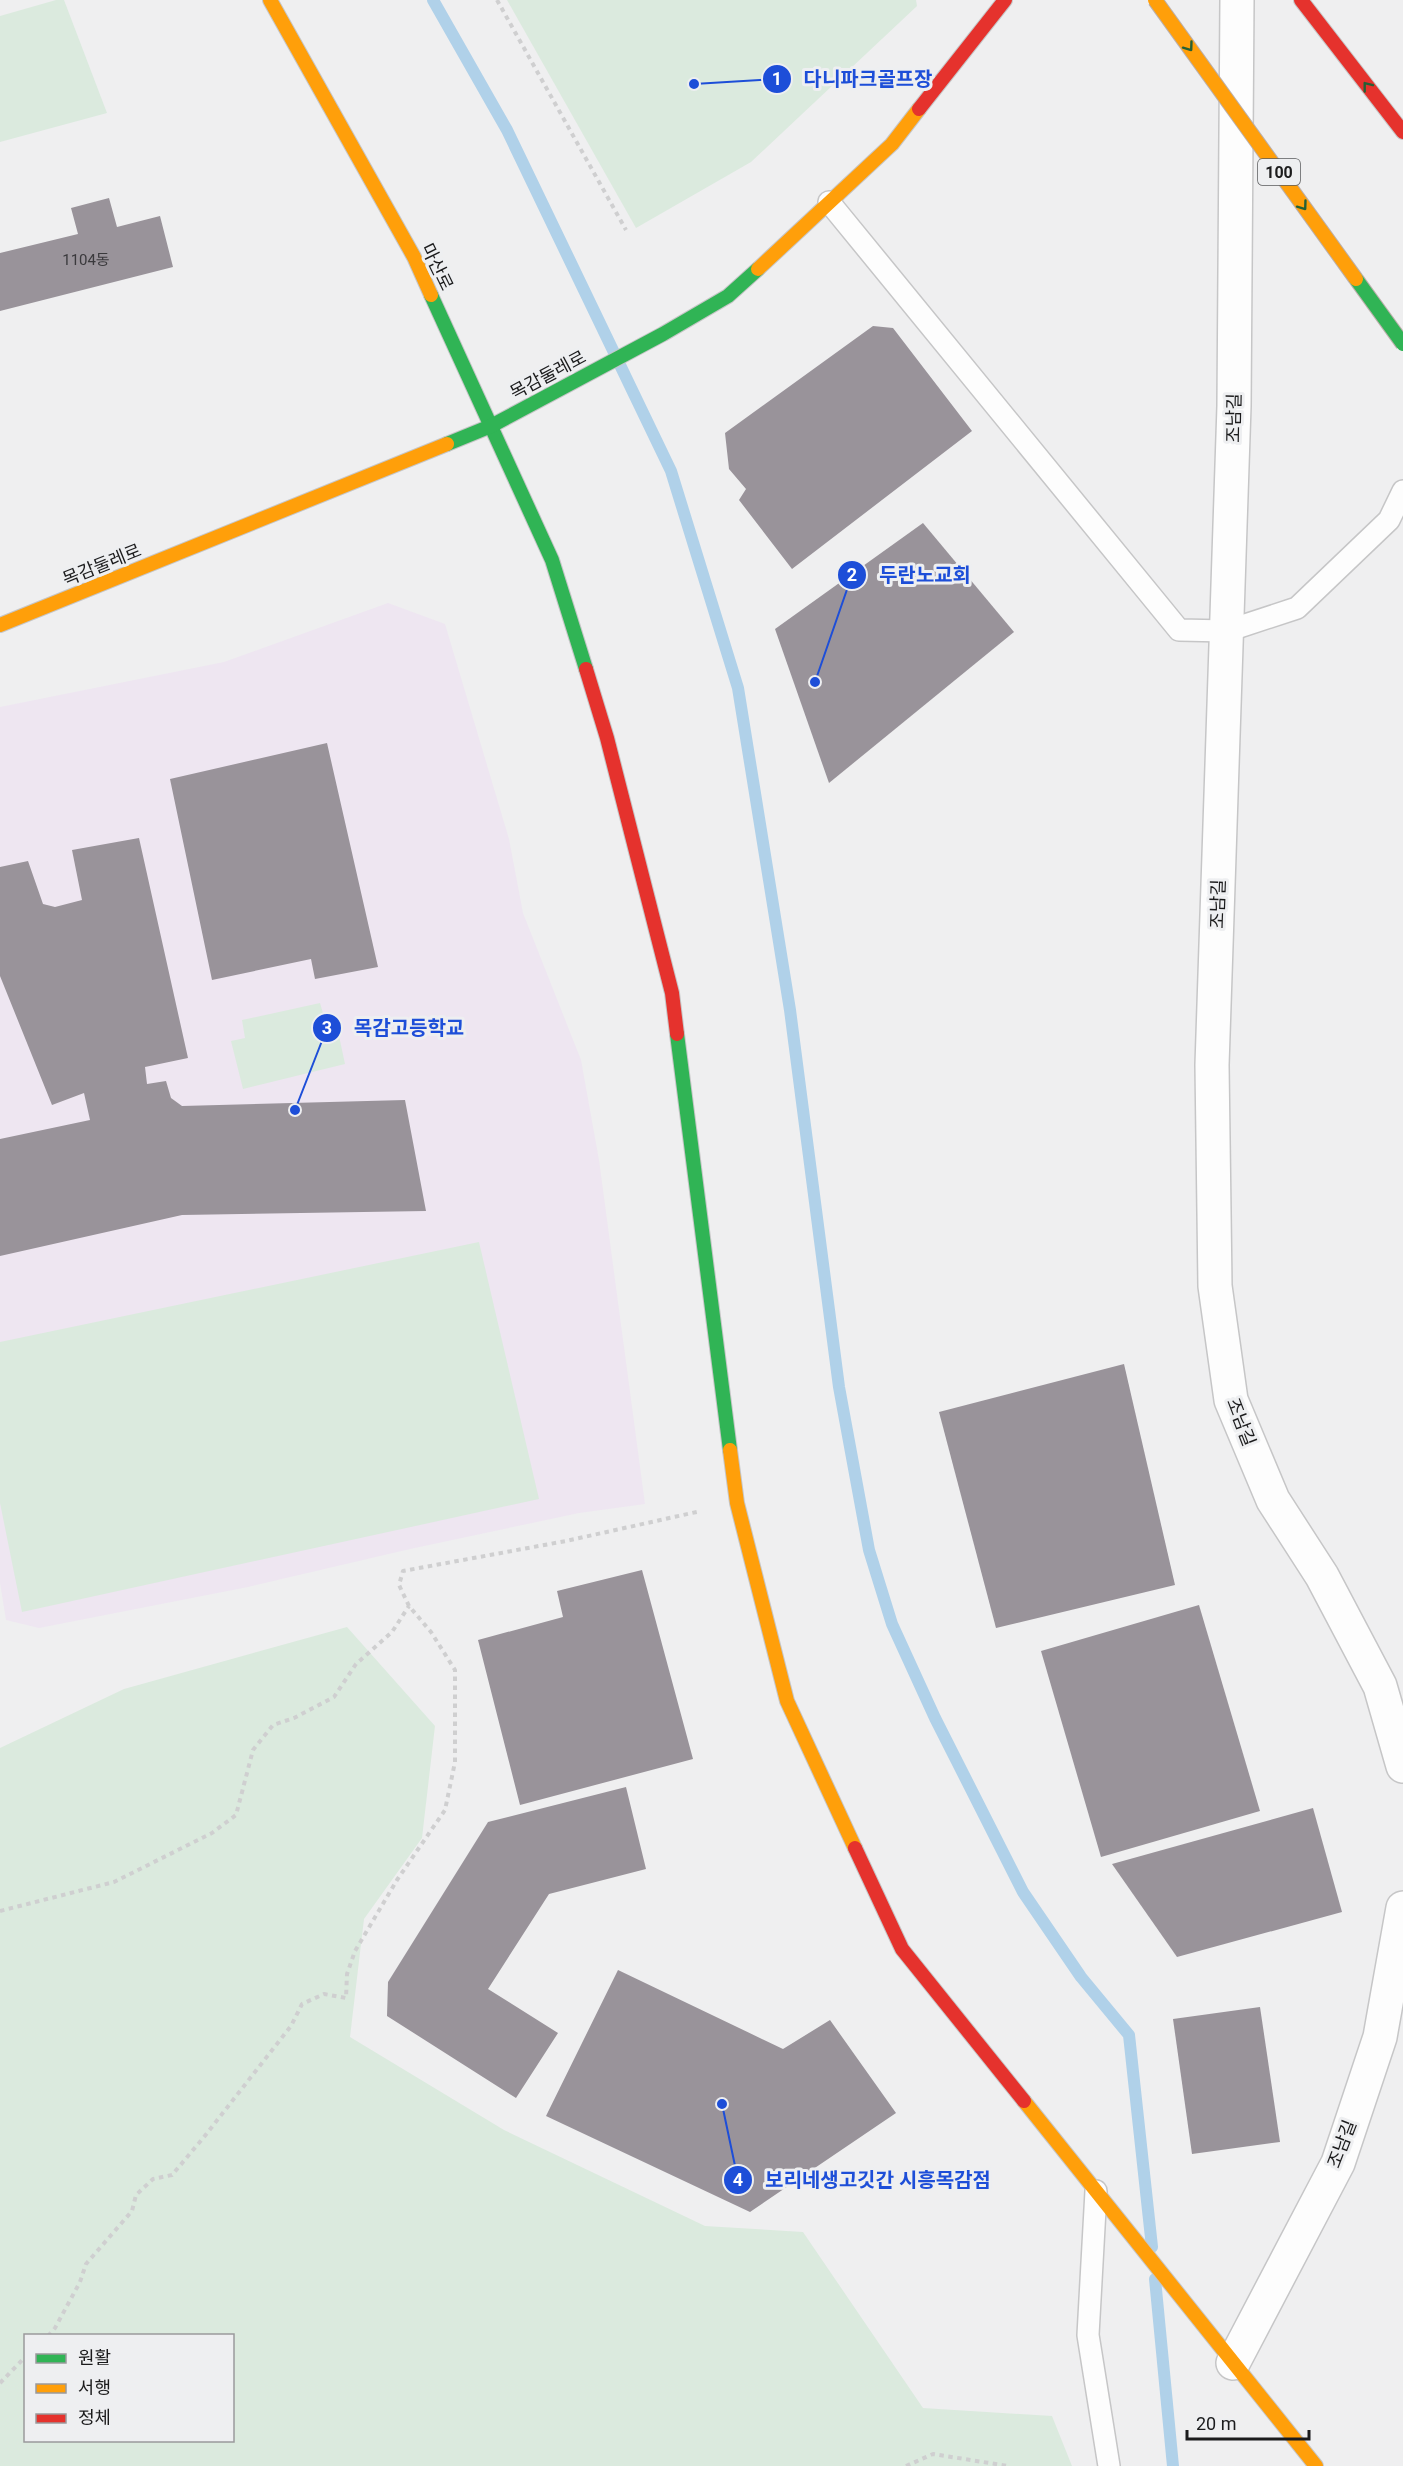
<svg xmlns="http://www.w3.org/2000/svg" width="1403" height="2466" font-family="Roboto,'Noto Sans KR',sans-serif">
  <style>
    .education { fill: #eee6f1 }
    .green { fill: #dbeade; fill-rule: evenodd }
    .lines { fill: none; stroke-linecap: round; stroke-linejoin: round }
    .stream { stroke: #b0d1e9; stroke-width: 12 }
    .building { fill: #99939a }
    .lane-casing { stroke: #c6c6c7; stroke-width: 24 }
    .street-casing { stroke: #c6c6c7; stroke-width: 36 }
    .fast-casing { stroke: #c6c6c7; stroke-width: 16 }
    .slow-casing { stroke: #c6c6c7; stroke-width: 16 }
    .jam-casing { stroke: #c6c6c7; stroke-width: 16 }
    .path { stroke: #cfcfd0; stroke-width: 4; stroke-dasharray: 4.5 4.5; stroke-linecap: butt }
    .lane { stroke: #fdfdfd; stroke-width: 21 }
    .street { stroke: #fdfdfd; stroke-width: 33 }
    .fast { stroke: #30b455; stroke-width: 14 }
    .slow { stroke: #ff9f0a; stroke-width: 14 }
    .jam { stroke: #e5322d; stroke-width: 14 }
    .fast-bridge-casing { stroke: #bbafab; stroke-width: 16; stroke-linecap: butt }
    .slow-bridge-casing { stroke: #bbafab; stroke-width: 16; stroke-linecap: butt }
    .fast-bridge { stroke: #30b455; stroke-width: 14 }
    .slow-bridge { stroke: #ff9f0a; stroke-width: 14 }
    .oneway { stroke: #246036 }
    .labels { text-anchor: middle; stroke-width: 6; stroke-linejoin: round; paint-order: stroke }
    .number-label { font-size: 15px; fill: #3a393c }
    .shield { fill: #eeeff1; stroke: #5a5b5c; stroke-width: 1.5 }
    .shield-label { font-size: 16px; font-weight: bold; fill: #1b1b1c }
    .street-label { font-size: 18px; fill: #1b1b1c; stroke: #eeeff1 }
    .leader { fill: none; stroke: #1d4ed8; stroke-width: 2 }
    .callout-dot { fill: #1d4ed8; stroke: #eeeff1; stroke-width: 2 }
    .mark-label { font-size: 18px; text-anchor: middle; font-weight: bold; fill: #fff }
    .callout-label { font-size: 20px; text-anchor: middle; font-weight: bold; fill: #1d4ed8; stroke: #eeeff1; stroke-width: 6; stroke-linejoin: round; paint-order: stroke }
  </style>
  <rect width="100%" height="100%" fill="#efeff0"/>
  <polygon class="education" points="388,603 445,624 509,839 523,913 581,1060 599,1160 645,1504 579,1513 410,1549 248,1587 39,1628 6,1620 0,1583 0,707 224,662"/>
  <g class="green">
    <polygon points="56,0 64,0 107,113 0,142 0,16"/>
    <polygon points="507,0 916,0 917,6 751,162 636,228"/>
    <polygon points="320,1003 325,1020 335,1017 345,1064 243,1089 231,1041 245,1038 242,1020"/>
    <polygon points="479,1242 539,1499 22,1612 0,1503 0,1342"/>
    <path d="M347 1627 435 1726 422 1838 364 1919 350 2037 504 2130 705 2226 803 2232 923 2408 1052 2416 1072 2466H0V1748L124 1689ZM26 2336H232V2440H26Z"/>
  </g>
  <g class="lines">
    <g class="stream">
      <polyline points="433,0 507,130 671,471 738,688 790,1010 839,1387 869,1550 892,1624 935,1718 1023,1892 1081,1977 1129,2035 1152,2247"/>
      <polyline points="1155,2279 1173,2466"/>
    </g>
  </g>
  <g class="building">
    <polygon points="109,198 117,227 160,216 173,267 0,311 0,253 78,234 71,208"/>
    <polygon points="873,326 893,328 972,431 792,569 739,500 746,489 729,469 725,433"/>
    <polygon points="923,523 1014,632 829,783 775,629"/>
    <polygon points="327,743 378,967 315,979 311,959 212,980 170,779"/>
    <polygon points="139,838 188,1058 145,1067 147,1084 166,1081 171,1098 182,1106 405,1100 426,1211 182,1215 0,1256 0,1139 90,1120 84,1093 52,1105 0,976 0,867 28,861 43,904 55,907 82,900 72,850"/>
    <polygon points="1124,1364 1175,1585 996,1628 939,1412"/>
    <polygon points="642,1570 693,1759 520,1805 478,1640 563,1617 557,1591"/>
    <polygon points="1199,1605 1260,1811 1101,1857 1041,1651"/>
    <polygon points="626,1787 646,1869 549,1894 488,1989 558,2033 516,2098 387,2016 388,1982 488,1822"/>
    <polygon points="1313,1808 1342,1912 1177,1957 1112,1864"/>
    <polygon points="618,1970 783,2049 830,2020 896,2113 750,2212 546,2116"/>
    <polygon points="1260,2007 1280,2142 1192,2154 1173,2019"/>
  </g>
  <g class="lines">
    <g class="lane-casing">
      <g id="lane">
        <polyline points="829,202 1179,630 1227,631 1297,608 1389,520 1403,491"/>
        <polyline points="1096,2191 1088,2335 1109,2466"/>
      </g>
    </g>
    <g class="street-casing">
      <g id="street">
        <polyline points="1237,0 1234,406 1212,1065 1215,1286 1231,1400 1273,1500 1322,1576 1380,1686 1403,1766"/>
        <polyline points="1233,2363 1338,2163 1380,2037 1403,1908"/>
      </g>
    </g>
    <g class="fast-casing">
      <g id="fast">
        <polyline points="431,295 552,560 586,669"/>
        <polyline points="447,444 491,426 663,334 728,296 758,269"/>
        <polyline points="677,1034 730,1450"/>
      </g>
    </g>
    <g class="slow-casing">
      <g id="slow">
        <polyline points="270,0 414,257 431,295"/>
        <polyline points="758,269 892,144 919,109"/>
        <polyline points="0,625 447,444"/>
        <polyline points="730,1450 737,1503 787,1701 855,1848"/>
        <polyline points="1024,2101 1316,2466"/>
      </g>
    </g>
    <g class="jam-casing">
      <g id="jam">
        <polyline points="1301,0 1403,132"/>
        <polyline points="919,109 1005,0"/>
        <polyline points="586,669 607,738 672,993 677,1034"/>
        <polyline points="855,1848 902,1949 1024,2101"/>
      </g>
    </g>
    <g class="path">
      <polyline points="497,0 626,230"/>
      <polyline points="0,1911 114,1882 212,1833 236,1815 253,1750 273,1725 294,1718 334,1697 356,1664 392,1632 409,1606"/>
      <polyline points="48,2336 55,2328 80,2282 86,2264 132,2211 136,2195 153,2179 172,2175 204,2137 291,2026 302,2004 324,1994 346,1998 347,1974 355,1951 397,1880 445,1810 455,1762 455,1670 431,1632 409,1606 399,1585 403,1571 566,1541 701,1511"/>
      <polyline points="0,2383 26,2356"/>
      <polyline points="906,2466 933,2454 1008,2466"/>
    </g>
    <use href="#lane" class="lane"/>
    <use href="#street" class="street"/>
    <use href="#fast" class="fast"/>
    <use href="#slow" class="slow"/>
    <use href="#jam" class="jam"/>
    <g class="fast-bridge-casing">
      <polyline id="fast-bridge" points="1356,279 1403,344"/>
    </g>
    <g class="slow-bridge-casing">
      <polyline id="slow-bridge" points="1155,0 1356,279"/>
    </g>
    <use href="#fast-bridge" class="fast-bridge"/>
    <use href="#slow-bridge" class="slow-bridge"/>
  </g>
  <defs><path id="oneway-chevron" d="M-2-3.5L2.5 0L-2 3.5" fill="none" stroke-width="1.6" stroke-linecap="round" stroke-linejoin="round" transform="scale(1.5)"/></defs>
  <g class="oneway">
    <use href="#oneway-chevron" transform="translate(1189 47) rotate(54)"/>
    <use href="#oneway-chevron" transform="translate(1367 86) rotate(-128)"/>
    <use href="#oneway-chevron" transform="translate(1303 206) rotate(54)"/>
  </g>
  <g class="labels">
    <g class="number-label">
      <text x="86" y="265">1104동</text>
    </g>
    <rect class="shield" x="1258" y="159" width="42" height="26" rx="4.5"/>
    <g class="shield-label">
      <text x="1279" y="178">100</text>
    </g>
    <g class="street-label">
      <text transform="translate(437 267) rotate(64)" y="6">마산로</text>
      <text transform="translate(548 375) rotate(-28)" y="6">목감둘레로</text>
      <text transform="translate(1234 418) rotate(-89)" y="6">조남길</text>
      <text transform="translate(102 565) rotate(-22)" y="6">목감둘레로</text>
      <text transform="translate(1218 904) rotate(-88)" y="6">조남길</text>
      <text transform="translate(1241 1422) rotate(69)" y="6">조남길</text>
      <text transform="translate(1342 2144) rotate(-69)" y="6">조남길</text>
    </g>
  </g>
  <path class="leader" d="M694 84L777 79M815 682L852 575M295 1110L327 1028M722 2104L738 2180"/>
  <g class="callout-dot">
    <circle cx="694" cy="84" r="6"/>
    <circle cx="815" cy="682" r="6"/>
    <circle cx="295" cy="1110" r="6"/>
    <circle cx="722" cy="2104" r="6"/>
    <circle cx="777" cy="79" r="15"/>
    <circle cx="852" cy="575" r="15"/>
    <circle cx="327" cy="1028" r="15"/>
    <circle cx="738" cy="2180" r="15"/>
  </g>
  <g class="mark-label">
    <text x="777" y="85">1</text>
    <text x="852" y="581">2</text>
    <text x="327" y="1034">3</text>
    <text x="738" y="2186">4</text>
  </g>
  <g class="callout-label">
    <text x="868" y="86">다니파크골프장</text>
    <text x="925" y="582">두란노교회</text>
    <text x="409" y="1035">목감고등학교</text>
    <text x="878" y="2187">보리네생고깃간 시흥목감점</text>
  </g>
  <rect x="24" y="2334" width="210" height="108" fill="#eeeff1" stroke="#9a9a9c" stroke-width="1.5"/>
  <rect x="36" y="2354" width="30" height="9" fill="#30b455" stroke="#9a9a9c" stroke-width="1.5"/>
  <text x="78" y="2364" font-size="18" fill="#1b1b1c">원활</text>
  <rect x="36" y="2384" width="30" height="9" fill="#ff9f0a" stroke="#9a9a9c" stroke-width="1.5"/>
  <text x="78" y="2394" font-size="18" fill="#1b1b1c">서행</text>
  <rect x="36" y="2414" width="30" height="9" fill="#e5322d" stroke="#9a9a9c" stroke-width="1.5"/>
  <text x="78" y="2424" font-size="18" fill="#1b1b1c">정체</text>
  <path d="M1187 2430v9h122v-9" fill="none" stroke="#1b1b1c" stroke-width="3"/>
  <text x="1196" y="2430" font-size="18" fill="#1b1b1c" stroke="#eeeff1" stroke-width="4.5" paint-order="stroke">20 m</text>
</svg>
